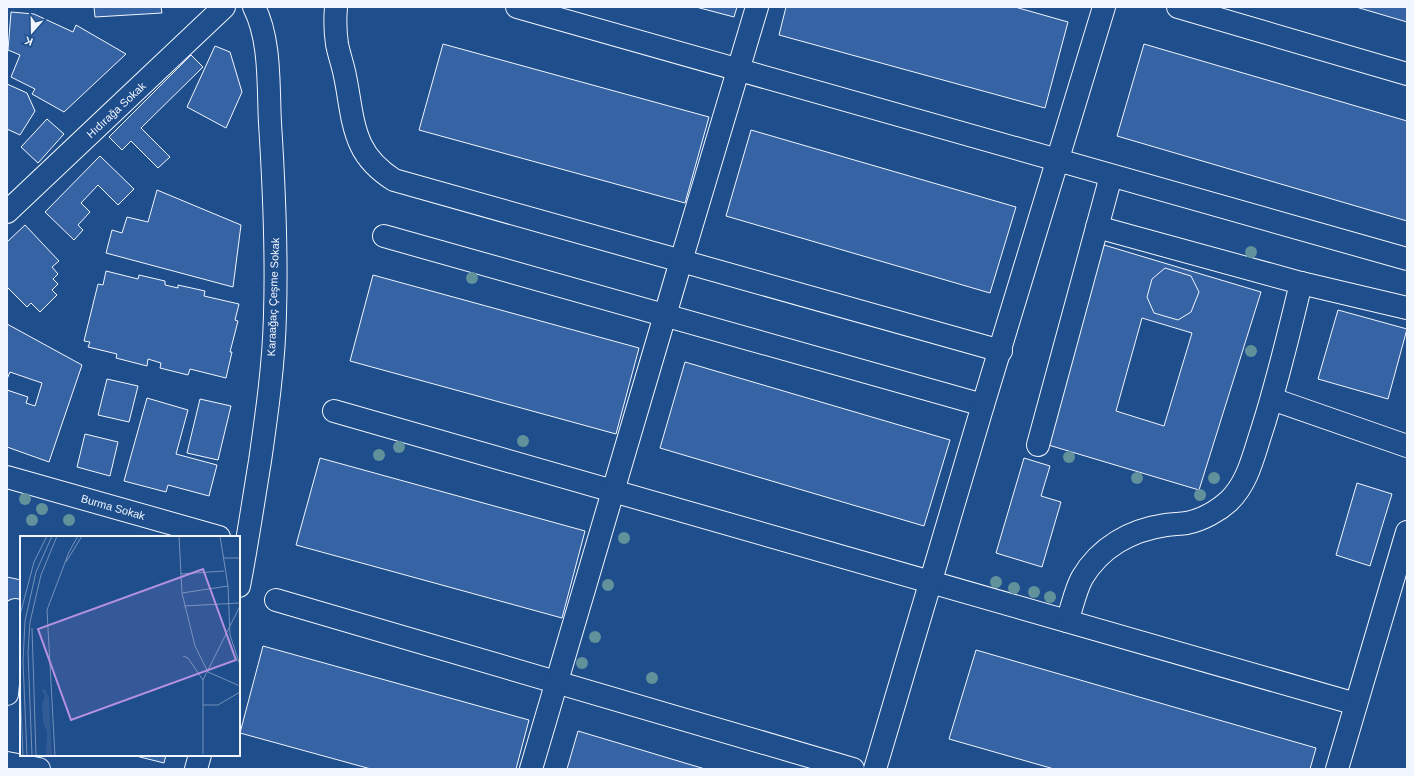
<svg xmlns="http://www.w3.org/2000/svg" width="1414" height="776" font-family="Helvetica,sans-serif">
  <style>
    .building { fill: #3563a3; stroke: #f2f6ff; fill-rule: evenodd }
    .lines { fill: none; stroke-linecap: round; stroke-linejoin: round }
    .minor-casing { stroke: #f2f6ff; stroke-width: 24 }
    .minor { stroke: #1f4e8c; stroke-width: 22 }
    .tree { fill: #61919a }
    .labels { text-anchor: middle; stroke-width: 3; stroke-linejoin: round; paint-order: stroke }
    .street-label { font-size: 11px; fill: #f2f6ff; stroke: #1f4e8c }
    .inset-road { fill: none; stroke: #7391ba; stroke-width: 1 }
    .view { fill: #b691df; fill-opacity: 0.15; stroke: #b691df; stroke-width: 2 }
    .inset-edge { fill: none; stroke: #f2f6ff; stroke-width: 2 }
  </style>
  <rect width="100%" height="100%" fill="#1f4e8c"/>
  <g class="building">
    <polygon points="94,7 161,7 162,13 95,17"/>
    <polygon points="696,7 737,7 734,17"/>
    <polygon points="786,7 1015,7 1068,22 1045,108 779,35"/>
    <polygon points="1356,7 1407,7 1407,22"/>
    <polygon points="11,12 34,14 73,32 76,25 126,54 64,112 32,94 35,89 11,77 20,55 8,50"/>
    <polygon points="443,44 709,117 685,203 419,130"/>
    <polygon points="1144,44 1407,121 1407,221 1117,136"/>
    <polygon points="215,46 230,52 242,92 226,128 187,107"/>
    <polygon points="191,55 203,67 141,128 170,157 158,168 131,141 122,150 109,137"/>
    <polygon points="7,84 27,93 35,111 20,135 7,129"/>
    <polygon points="47,119 64,134 38,163 21,147"/>
    <polygon points="751,130 1016,207 990,293 726,216"/>
    <polygon points="100,156 134,189 118,205 98,185 81,203 90,212 78,225 83,230 74,240 45,212"/>
    <polygon points="157,190 241,225 233,287 106,253 112,230 122,233 127,217 148,222"/>
    <polygon points="25,225 59,261 52,267 58,274 53,279 58,284 52,290 57,295 40,312 31,303 27,307 7,287 7,242"/>
    <path d="M1104 245 1261 292 1199 490 1045 444ZM1142 318 1192 333 1164 426 1116 411Z"/>
    <polygon points="1165,268 1191,276 1199,292 1191,312 1178,320 1154,313 1147,297 1152,279"/>
    <polygon points="106,271 138,279 139,275 165,281 165,285 178,288 178,285 205,291 204,296 239,304 235,320 238,321 230,352 232,352 226,378 190,369 188,375 160,368 161,363 148,359 147,366 116,358 117,354 88,347 90,342 84,341 98,284 103,285"/>
    <polygon points="373,275 639,348 616,434 350,361"/>
    <polygon points="1338,310 1407,329 1388,399 1318,379"/>
    <polygon points="7,324 82,365 49,462 7,447 7,390 28,397 26,403 35,406 42,383 10,372 7,379"/>
    <polygon points="685,362 950,440 924,526 660,448"/>
    <polygon points="107,379 138,386 129,422 98,415"/>
    <polygon points="147,398 188,410 176,454 217,465 209,496 168,485 166,492 124,481"/>
    <polygon points="200,399 231,406 218,460 187,453"/>
    <polygon points="85,434 118,442 110,476 77,467"/>
    <polygon points="320,458 585,531 562,618 296,545"/>
    <polygon points="1024,458 1050,466 1041,496 1061,502 1042,567 996,553"/>
    <polygon points="1357,483 1392,494 1370,566 1336,555"/>
    <polygon points="7,577 21,580 21,596 19,603 7,600"/>
    <polygon points="263,646 529,720 516,769 371,769 240,733"/>
    <polygon points="976,650 1316,748 1310,769 1054,769 949,739"/>
    <polygon points="578,731 705,769 567,769"/>
    <polygon points="132,755 166,755 164,763"/>
  </g>
  <g class="lines">
    <g class="minor-casing">
      <g id="minor">
        <path d="M336 7C335 19 335 31 337 44 339 55 343 65 345 76 350 99 351 124 361 145 368 160 380 171 394 180L1001 351"/>
        <polyline points="517,7 1407,259"/>
        <polyline points="1178,7 1407,74"/>
        <polyline points="7,212 224,7"/>
        <polyline points="1097,227 1301,283 1407,308"/>
        <polyline points="384,236 983,405"/>
        <polyline points="1272,399 1407,446"/>
        <polyline points="334,411 1356,704"/>
        <polyline points="1038,445 1111,176"/>
        <polyline points="7,477 219,537"/>
        <path d="M239 586C247 545 253 503 260 461 267 412 274 363 275 314 277 250 274 186 270 123 268 87 271 40 254 7"/>
        <polyline points="276,600 853,769"/>
        <path d="M1067 621C1072 608 1075 591 1082 578 1100 547 1131 530 1166 525 1173 524 1180 524 1187 523 1202 520 1218 511 1229 501 1248 482 1253 457 1261 433 1277 384 1289 333 1301 283"/>
        <polyline points="7,694 15,610"/>
        <polyline points="7,763 39,769"/>
        <polyline points="196,769 200,755"/>
        <polyline points="531,769 681,261 757,7"/>
        <polyline points="875,769 983,405 1104,7"/>
        <polyline points="1337,769 1407,532"/>
      </g>
    </g>
    <use href="#minor" class="minor"/>
  </g>
  <g class="tree">
    <circle cx="1251" cy="252" r="6"/>
    <circle cx="472" cy="278" r="6"/>
    <circle cx="1251" cy="351" r="6"/>
    <circle cx="523" cy="441" r="6"/>
    <circle cx="399" cy="447" r="6"/>
    <circle cx="379" cy="455" r="6"/>
    <circle cx="1069" cy="457" r="6"/>
    <circle cx="1137" cy="478" r="6"/>
    <circle cx="1214" cy="478" r="6"/>
    <circle cx="1200" cy="495" r="6"/>
    <circle cx="25" cy="499" r="6"/>
    <circle cx="42" cy="509" r="6"/>
    <circle cx="32" cy="520" r="6"/>
    <circle cx="69" cy="520" r="6"/>
    <circle cx="624" cy="538" r="6"/>
    <circle cx="996" cy="582" r="6"/>
    <circle cx="608" cy="585" r="6"/>
    <circle cx="1014" cy="588" r="6"/>
    <circle cx="1034" cy="592" r="6"/>
    <circle cx="1050" cy="597" r="6"/>
    <circle cx="595" cy="637" r="6"/>
    <circle cx="582" cy="663" r="6"/>
    <circle cx="652" cy="678" r="6"/>
  </g>
  <g class="labels">
    <g class="street-label">
      <text transform="translate(116 110) rotate(-43)" y="4">Hıdırağa Sokak</text>
      <text transform="translate(273 297) rotate(-88)" y="4">Karaağaç Çeşme Sokak</text>
      <text transform="translate(113 507) rotate(16)" y="4">Burma Sokak</text>
    </g>
  </g>
  <g transform="translate(20 536)">
    <rect width="220" height="220" fill="#1f4e8c"/>
    <path d="M25 153 29 162 32 220H26L27 196 23 186 22 167 25 160 22 154Z" fill="#305b95"/>
    <path class="inset-road" d="M159 0 162 57 175 110 188 136 220 150M200 0 208 50 210 99 220 129M203 22H220M46 26 62 0M160 38 204 35M162 57 208 50M164 70 220 67M0 79 14 26 27 0M12 92 16 220M163 120 168 122 183 144M0 148 3 220M183 169H198L220 156M183 218V144L220 70M7 220 3 126 5 85 16 36 32 0M12 220 8 116 10 86 21 39 37 0M35 220 27 74 49 16 58 0"/>
    <path class="view" d="M183 33 216 124 51 184 18 93Z"/>
    <rect width="220" height="220" class="inset-edge"/>
  </g>
  <rect width="1414" height="776" fill="none" stroke="#f2f6ff" stroke-width="16"/>
  <g transform="translate(32 32) rotate(200)" stroke="#1f4e8c" stroke-width="3" paint-order="stroke">
  <path d="M0-3L7 15L0 10L-7 15Z" fill="#f2f6ff"/>
  <text y="-6" font-size="11" font-weight="bold" text-anchor="middle" fill="#f2f6ff">K</text>
  </g>
</svg>
